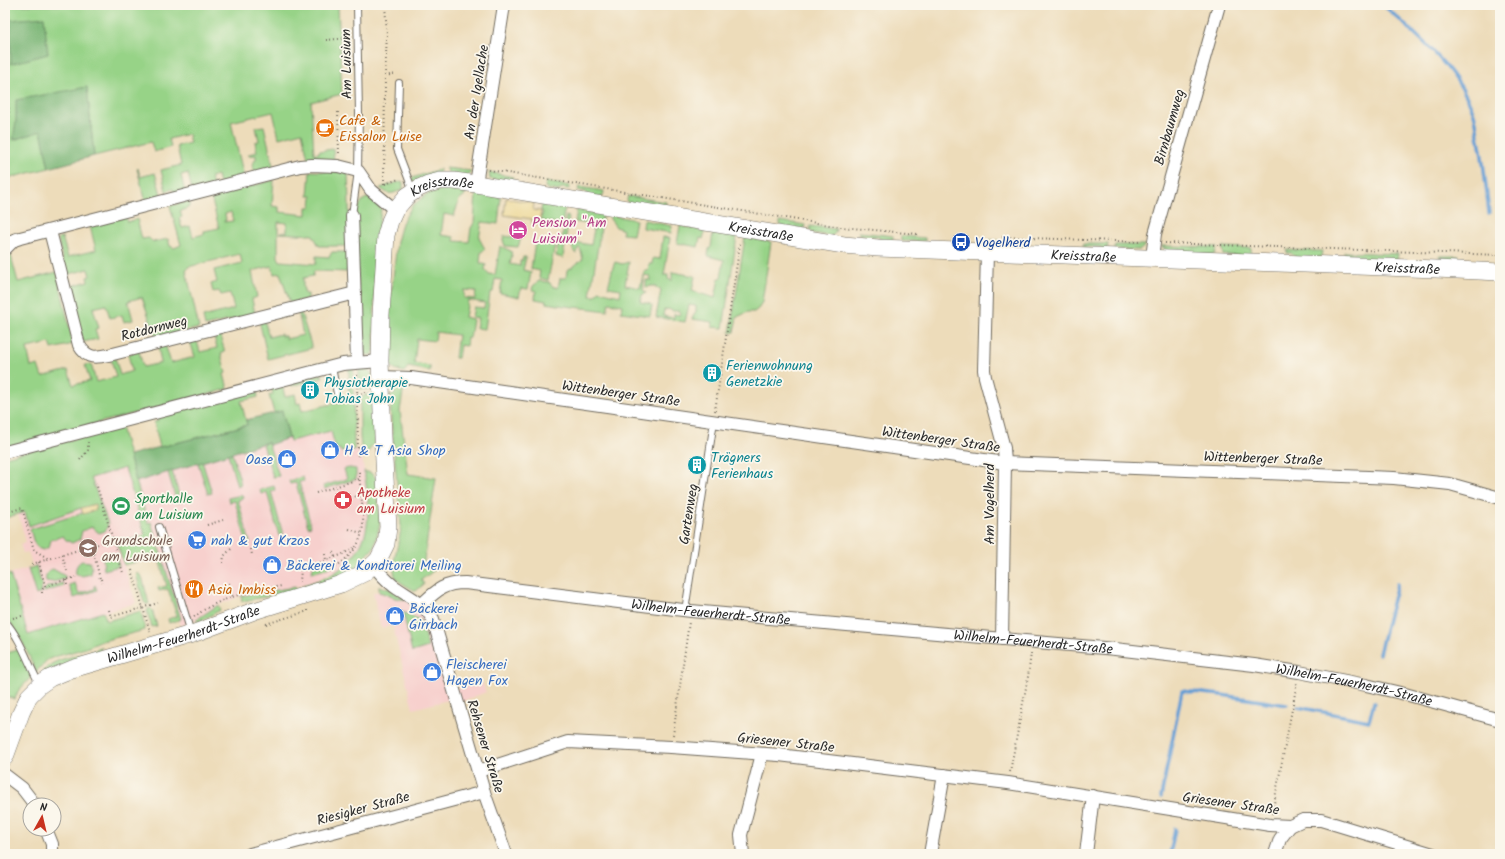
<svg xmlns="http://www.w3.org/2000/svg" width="1505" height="859" font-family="Kalam,sans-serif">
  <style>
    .built { fill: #f7d0cd }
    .green { fill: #97d387; stroke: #617f59; fill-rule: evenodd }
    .forest { fill: #79b574; stroke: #527050 }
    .sand { fill: #eeda9e; stroke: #8c8264 }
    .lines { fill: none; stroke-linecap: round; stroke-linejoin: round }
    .stream { stroke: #659ed4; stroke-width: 3.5 }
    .service-casing { stroke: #6f695d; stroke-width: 8 }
    .minor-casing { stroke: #6f695d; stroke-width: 14 }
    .secondary-casing { stroke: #6f695d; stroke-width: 18 }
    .path { stroke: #6f695d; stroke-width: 2; stroke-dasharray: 1 3; stroke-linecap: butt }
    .service { stroke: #fff; stroke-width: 6 }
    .minor { stroke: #fff; stroke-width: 12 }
    .secondary { stroke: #fff; stroke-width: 17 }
    .labels { text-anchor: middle; stroke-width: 3.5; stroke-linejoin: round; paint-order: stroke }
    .street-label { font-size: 14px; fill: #2b2b2b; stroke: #fbf7ec }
    .food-label { font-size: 14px; fill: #c56008; stroke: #fbf7ec; text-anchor: start }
    .hotel-label { font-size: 14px; fill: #b23c85; stroke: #fbf7ec; text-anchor: start }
    .transit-label { font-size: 14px; fill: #164399; stroke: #fbf7ec; text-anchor: start }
    .culture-label { font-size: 14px; fill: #0d838f; stroke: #fbf7ec; text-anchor: start }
    .shop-label { font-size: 14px; fill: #366cbe; stroke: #fbf7ec; text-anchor: start }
    .health-label { font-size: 14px; fill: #be3a42; stroke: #fbf7ec; text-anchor: start }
    .leisure-label { font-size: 14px; fill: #27864d; stroke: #fbf7ec; text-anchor: start }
    .education-label { font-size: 14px; fill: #785e54; stroke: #fbf7ec; text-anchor: start }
  </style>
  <rect width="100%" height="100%" fill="#fbf7ec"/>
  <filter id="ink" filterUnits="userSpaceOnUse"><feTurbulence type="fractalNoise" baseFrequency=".025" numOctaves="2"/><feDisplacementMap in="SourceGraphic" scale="8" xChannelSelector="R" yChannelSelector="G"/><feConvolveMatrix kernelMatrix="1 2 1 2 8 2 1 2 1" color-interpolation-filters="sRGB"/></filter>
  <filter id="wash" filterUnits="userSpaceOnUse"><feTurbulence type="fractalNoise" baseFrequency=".012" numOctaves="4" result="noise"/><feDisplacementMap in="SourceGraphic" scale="16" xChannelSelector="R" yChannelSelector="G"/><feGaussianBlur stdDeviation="0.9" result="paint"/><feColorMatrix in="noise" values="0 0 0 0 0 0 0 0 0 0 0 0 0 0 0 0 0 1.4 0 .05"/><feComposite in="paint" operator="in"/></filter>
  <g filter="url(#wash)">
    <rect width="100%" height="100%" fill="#eddcba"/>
    <g class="built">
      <polygon points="331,431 341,452 361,449 368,500 368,517 366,532 363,543 357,552 340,569 331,574 304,585 241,596 218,605 196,620 180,626 158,556 124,565 136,603 28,635 10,574 33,567 28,552 23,553 20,544 26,542 18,514 24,513 91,478 132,466 136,481 268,442 269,444 289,438 290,441"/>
      <polygon points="373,592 379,592 386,593 398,599 406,599 423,617 430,632 447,691 482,682 486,692 458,703 456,698 413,709 393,626 381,628"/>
    </g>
    <g class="green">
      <polygon points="5,5 338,5 342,94 311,102 314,154 319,153 319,151 333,149 334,162 309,163 302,132 279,138 273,112 231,122 244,177 219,184 217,175 211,177 213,186 192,191 188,173 181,175 185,192 175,194 173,189 166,191 161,170 181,165 177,146 190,143 188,134 169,139 171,147 154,152 151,142 94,156 87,88 16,121 14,140 41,130 49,168 5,179"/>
      <polygon points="264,126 274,170 259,173 253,169 252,165 256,159 256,155 249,156 249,154 257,152 255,142 259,141 256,127"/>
      <polygon points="138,168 140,177 155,173 162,198 146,202 137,169"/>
      <polygon points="446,168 471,171 468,176 449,174"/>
      <polygon points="440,169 439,174 414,182 409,179"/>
      <path d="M310 171 348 172 350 244 347 246H319L313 235 280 233 281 232H287V223L278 222V257L280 261 316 264V256L329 257 332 252H348L351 272 314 271 313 276 303 278V287L305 294H308V299L290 303 280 273 274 274 272 266 252 271 257 297 252 299 255 314 205 326 203 317 234 309 230 293 221 295 219 291 213 292 211 284 217 282 214 270 242 263 240 254 188 267 186 270 199 328 156 338 142 297 128 301 133 320 124 322 122 315 110 318 106 305 93 308 99 328 95 329 98 339 83 342 69 287 88 281 87 277 90 276 88 269 66 275 58 238 62 237 68 257 96 250 90 226 126 217 127 222 137 219 142 239 149 238 153 242 168 239 170 246 174 248 181 245 170 206 189 201 190 204 188 208 180 211 182 217 179 218 182 228 190 226 193 237 204 234V231L219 228 211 197 274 180 272 206 279 207V212L307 215V207H311L312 196H308ZM231 212 233 221 224 222V221L226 220 225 214Z"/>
      <polygon points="489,172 513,177 512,180 508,182 490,179"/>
      <path d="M402 181 403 183V189C392 194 390 196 380 188Z"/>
      <polygon points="546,182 570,186 569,189 562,188 558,191 548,189 545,187"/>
      <polygon points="579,187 604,191 603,196 601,198 588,196 586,192 578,190"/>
      <path d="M442 189H464L466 194 459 200 454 216 444 214 441 235 454 237V241L469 242 471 228 474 223 476 193 501 197 498 224 482 222 479 238 485 249 481 252 480 263 486 265 485 269 489 274 495 275 500 246 511 251 512 257 510 264 520 266V261H522L523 257H526L523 270 531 272 528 289 521 288 519 297 500 293 502 280 495 279 493 292 490 293 485 329 476 328 478 318 472 317 474 307 484 308 485 303 468 300 465 317 472 319 473 320 470 338H467L466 346 460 345 458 358H455L458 335 436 332 435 341 417 339 414 363 430 366V371L408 367 404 372C395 370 391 367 387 360L389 315 397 242 402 223 412 206 427 194ZM464 290 476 291 475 299 464 298Z"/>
      <polygon points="628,196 666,202 665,207 662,208 628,203 627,200"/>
      <polygon points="367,198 373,200 379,205 381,210 375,251 374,352 372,355 364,355 360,352 356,211 363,200"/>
      <polygon points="542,204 565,208 562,224 543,221 541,218 543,212 541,211"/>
      <path d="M577 210 602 214V221L590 296H596L599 291 620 296 621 289 608 287 613 267 615 262 622 264 629 262 625 285 640 288 643 275 644 276 643 290 646 293 642 295 640 302 651 304 652 305 650 316 621 312 622 305 609 303 607 311C587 308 567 307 546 303V301L535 299 536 291 532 290 533 286 539 281 549 282 552 286 558 288 560 278H566L567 270C574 267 577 263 583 259L580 248H578L576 254C572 250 572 247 573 242L591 245 594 229H591L589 224 575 222Z"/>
      <polygon points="610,215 636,220 633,235 622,234 623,230 616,227 610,219"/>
      <polygon points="566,216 569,217 563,258 556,256 558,246 561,245"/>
      <polygon points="644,220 672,226 671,233 643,228"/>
      <polygon points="780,221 805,225 804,230 801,232 781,228 780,225"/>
      <polygon points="680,226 705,231 703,239 700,238 698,247 677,243"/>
      <polygon points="810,226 836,229 835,233 832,236 812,233 810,229"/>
      <path d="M713 232 737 236 723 328 712 327 713 322 692 319 696 311V306L689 305 685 322 656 317 661 290 656 288V286H650L646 288V280H651L650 276 644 275V271H648L649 264H652L653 258 660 259 663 237 670 238 664 275H668V279L672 281V272L695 276 692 291 715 298 719 278H721L724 260 708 256 709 249 711 247ZM669 309 672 311H680V315L674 314V318L663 316 664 310Z"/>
      <polygon points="859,232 893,236 893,240 890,242 881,241 879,237 859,235"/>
      <polygon points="504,236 521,238 518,247 505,246 503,240"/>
      <polygon points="901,236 925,238 925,241 901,241"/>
      <polygon points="745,237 771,242 762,302 759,308 754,312 748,312 737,317 734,332 730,333"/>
      <polygon points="989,240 1015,241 1015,245 989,244"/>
      <polygon points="535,242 555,245 548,280 539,278 540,271 531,269"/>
      <polygon points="1083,244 1108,244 1107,249 1104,251 1100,247 1083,247"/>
      <polygon points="1115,245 1146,245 1140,250 1115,249"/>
      <polygon points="1161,246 1217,247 1214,255 1169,252"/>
      <polygon points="1222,247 1251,248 1251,253 1248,256 1223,255"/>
      <polygon points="1287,250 1322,251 1321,256 1319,259 1296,258 1291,253 1287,253"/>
      <polygon points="10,252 18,282 57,272 73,344 52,349 50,343 27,348 31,367 38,365 42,377 68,370 73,385 90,381 85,365 91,364 96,382 116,377 111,359 115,357 120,375 132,371 128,354 139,351 143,367 161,363 158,347 165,344 171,363 195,357 189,338 196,337 200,352 217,348 213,333 219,332 225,352 221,354 226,373 224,374 228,389 5,447 5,261"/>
      <polygon points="1344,252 1398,254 1397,261 1345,259"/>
      <polygon points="1439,256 1459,256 1457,263 1440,262"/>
      <polygon points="300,310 312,348 268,359 259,320 264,319 269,337 281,334 281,336 285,336 286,339 303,335 298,311"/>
      <polygon points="349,367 353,368 354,450 341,452 340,449 336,450 331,431 290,441 282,411 274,413 269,395 273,394 271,387 282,384 285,397 295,394 297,404 300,403 302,411 349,400"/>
      <path d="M363 367C374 371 374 380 376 390L359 389V368Z"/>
      <polygon points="322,374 323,378 292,386 291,382"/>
      <path d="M404 386 400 411 408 474 436 478 423 567 436 569 421 580 424 584 416 591C410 588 402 584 397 579 388 568 401 540 401 526L391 419 390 395H394L396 389Z"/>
      <polygon points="257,391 258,397 241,401 247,425 160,447 154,422 158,421 157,416"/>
      <polygon points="368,394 375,396 375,442 367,453 362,456 360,437 360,398"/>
      <path d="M121 427 148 523 151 522 181 619 169 623 168 619 177 616 168 589 159 591 158 588 167 586 158 556 124 565 117 544 145 535 125 468 91 478 108 523 107 528 105 531 99 533 92 527 82 531 80 539 72 543 66 540 63 536 51 540 49 547 43 550C33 548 33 538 30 529L83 513V514L81 508 29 526 25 512 5 518V457Z"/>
      <polygon points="268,442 279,476 273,477 263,444"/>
      <polygon points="232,453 241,484 237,486 228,454"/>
      <polygon points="202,461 212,493 208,494 198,463"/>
      <polygon points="350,468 356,469 356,479 324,489 323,486 347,479 344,469"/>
      <polygon points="172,471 181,502 177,503 168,472"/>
      <path d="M364 471 371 473 377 479 380 524 374 547 357 567 345 575 305 588 304 585C316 581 330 577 340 569 374 544 370 509 364 471Z"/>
      <polygon points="303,477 304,481 299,482 311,526 308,527 296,483 290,484 289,481"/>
      <polygon points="274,486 275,490 271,491 283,535 279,536 267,492 261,494 260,490"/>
      <polygon points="242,495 243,498 238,500 250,543 247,544 235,501 229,502 228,498"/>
      <polygon points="107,554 111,554 116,557 119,566 104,570 103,560"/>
      <polygon points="336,559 337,559 337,561 326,569 311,573 314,566"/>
      <path d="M82 561 90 562 92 568 91 574 82 576 76 574C75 568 77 563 82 561Z"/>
      <polygon points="36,566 42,585 40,593 36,595 28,569"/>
      <path d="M53 569 65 576V579L52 582 46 581C45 575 47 571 53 569Z"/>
      <polygon points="138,573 142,577 149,604 146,604 144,602 136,574"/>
      <path d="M10 574 28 635 103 612 107 621 141 611 145 630 102 641 86 648 54 657 47 660 36 672C28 653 19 632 5 616V576Z"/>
      <polygon points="63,583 64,586 44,592 44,590 47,587"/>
      <polygon points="75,583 79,594 94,589 94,586 95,585 97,590 74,598 69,585"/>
      <path d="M379 586 389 589 406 599C397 601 388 594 379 592Z"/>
      <polygon points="295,587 297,591 242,601 241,596"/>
      <polygon points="218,605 220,610 199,622 196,620"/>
      <polygon points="150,608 152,610 157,626 152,627 147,612 148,609"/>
      <polygon points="403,612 420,620 428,647 412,652"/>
      <path d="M102 647 98 654 42 674C50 658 75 657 90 652 94 651 97 649 102 647Z"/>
      <polygon points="19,649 31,677 18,691 15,699 5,696 5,654"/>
    </g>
    <g class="forest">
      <polygon points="44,17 48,54 11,64 10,20"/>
      <polygon points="87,87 94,156 49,168 41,131 13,140 16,121 16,100"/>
      <polygon points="282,411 289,438 269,445 268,442 136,482 129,455 247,425 246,420"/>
    </g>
    <g class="sand">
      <polygon points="506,198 534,203 533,210 541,211 539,225 532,224 532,219 504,215"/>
      <polygon points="95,504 96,510 83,514 81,508"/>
    </g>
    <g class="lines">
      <g class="stream">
        <path d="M1383 5C1417 35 1459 70 1474 114 1476 120 1477 128 1478 135 1484 161 1486 187 1489 213"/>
        <polyline points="1379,654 1397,584"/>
        <polyline points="1298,707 1369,721 1374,702"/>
        <polyline points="1161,797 1182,691 1222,695 1287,705"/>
        <polyline points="1170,854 1175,829"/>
      </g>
    </g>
  </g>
  <g filter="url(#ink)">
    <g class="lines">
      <g class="service-casing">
        <g id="service">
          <polyline points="399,83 397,149 413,191"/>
          <polyline points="352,215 358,171 359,114 357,5"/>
          <polyline points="332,367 337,394"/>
          <polyline points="159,527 191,633"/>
          <polyline points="685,611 714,421"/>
          <path d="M5 621C21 639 28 663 39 683"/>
        </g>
      </g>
      <g class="minor-casing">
        <g id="minor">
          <polyline points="476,184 504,5"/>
          <polyline points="352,215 357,362"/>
          <path d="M50 231 79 345C88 361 98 357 113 354L355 293"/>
          <polyline points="5,249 14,240 20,238 300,166 312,165 338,166 358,171 371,190 395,210"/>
          <polyline points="987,253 984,370 985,377 1004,448 1005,463 1002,639"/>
          <polyline points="1152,258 1155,234 1219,5"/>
          <polyline points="381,377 411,378 1005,463 1394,478 1450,484 1500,498"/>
          <polyline points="5,452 343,364 380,361"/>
          <path d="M373 565C381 574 388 583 398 589 413 599 423 603 433 619L484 792 506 854"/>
          <path id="s1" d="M422 604C437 590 444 583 465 583L691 611 1115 649 1254 665 1299 672 1366 685 1405 694 1500 720"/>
          <polyline points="479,771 568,742 671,747 779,755 1008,783 1270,825 1290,826 1303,820 1321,820 1433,854"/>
          <polyline points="5,775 22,788 35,805"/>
          <polyline points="46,829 52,844 52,854"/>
          <polyline points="250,854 484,792"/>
          <polyline points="743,854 741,835 762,754"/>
          <polyline points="930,854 944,775"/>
          <polyline points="1086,854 1093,796"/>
          <polyline points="1275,854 1280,839 1290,826"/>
        </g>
      </g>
      <g class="secondary-casing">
        <g id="secondary">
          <path id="s2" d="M5 757 21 713 29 696 40 685 50 678 72 669 192 634 254 611 341 584 364 573 378 560 386 544 388 527 384 461 380 361 381 315 386 235 390 221 395 210 407 196 419 188 428 184 440 181H454L476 184 844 245 878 248 1436 269 1500 272"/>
        </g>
      </g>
      <g class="path">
        <polyline points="326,40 349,38"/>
        <polyline points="385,76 395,74"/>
        <polyline points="5,80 9,111 5,144"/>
        <polyline points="338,112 339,155"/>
        <polyline points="489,170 841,227 918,234"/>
        <polyline points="384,184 385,76 387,34 385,5"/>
        <polyline points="385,184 399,179"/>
        <polyline points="1002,237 1142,242"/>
        <polyline points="1165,243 1500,255"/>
        <polyline points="357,375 358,457"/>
        <polyline points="357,394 367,393"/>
        <polyline points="715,411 740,243"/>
        <polyline points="80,460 88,450 88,442"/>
        <polyline points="96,483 123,573"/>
        <polyline points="316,493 359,479"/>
        <polyline points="351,498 361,494"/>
        <polyline points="5,513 22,508 34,550 49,559"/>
        <polyline points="207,525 223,520"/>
        <polyline points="349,529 361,533"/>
        <polyline points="292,536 293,542"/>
        <polyline points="92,546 100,579"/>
        <polyline points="251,549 252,555"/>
        <polyline points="333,552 335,557"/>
        <polyline points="325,554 326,560"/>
        <polyline points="62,555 67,571"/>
        <polyline points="39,562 45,586"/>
        <polyline points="299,562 301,569 300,582"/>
        <polyline points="223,563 224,556 232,548"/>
        <polyline points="32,564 115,539"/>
        <polyline points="301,569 341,555 354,548"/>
        <polyline points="132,570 150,632"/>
        <path d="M329 571C377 542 361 516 359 470"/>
        <polyline points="101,579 102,583"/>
        <polyline points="66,580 67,585"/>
        <polyline points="229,583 232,596"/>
        <polyline points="42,593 42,590 45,586 76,577"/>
        <polyline points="109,610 111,617 158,603"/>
        <path d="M194 617C199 614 203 610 207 608 230 595 256 590 282 586"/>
        <polyline points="13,618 22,616"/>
        <polyline points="266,624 308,611 308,608"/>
        <polyline points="673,735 689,622"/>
        <polyline points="1010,772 1028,677 1031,653"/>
        <polyline points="1272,814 1297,683"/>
      </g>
      <use href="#service" class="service"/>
      <use href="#minor" class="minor"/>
      <use href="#secondary" class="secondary"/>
    </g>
  </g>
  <defs>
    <g id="cafe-disc" transform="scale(1)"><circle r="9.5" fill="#e8710a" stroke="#fbf7ec"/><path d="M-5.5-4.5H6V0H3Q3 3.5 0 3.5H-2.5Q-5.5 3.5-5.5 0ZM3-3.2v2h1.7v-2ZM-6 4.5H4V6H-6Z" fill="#fff"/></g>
    <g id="hotel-disc" transform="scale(1)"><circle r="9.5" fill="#d1479c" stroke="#fbf7ec"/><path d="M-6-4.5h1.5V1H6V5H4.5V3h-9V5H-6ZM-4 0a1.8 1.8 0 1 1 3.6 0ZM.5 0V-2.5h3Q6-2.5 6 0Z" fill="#fff"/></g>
    <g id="bus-disc" transform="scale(1)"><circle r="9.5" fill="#1a4fb4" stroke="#fbf7ec"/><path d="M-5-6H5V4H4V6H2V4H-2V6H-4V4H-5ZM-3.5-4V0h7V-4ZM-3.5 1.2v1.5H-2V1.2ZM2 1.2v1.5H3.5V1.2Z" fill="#fff"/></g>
    <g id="building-disc" transform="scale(1)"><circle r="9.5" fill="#0f9aa8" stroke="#fbf7ec"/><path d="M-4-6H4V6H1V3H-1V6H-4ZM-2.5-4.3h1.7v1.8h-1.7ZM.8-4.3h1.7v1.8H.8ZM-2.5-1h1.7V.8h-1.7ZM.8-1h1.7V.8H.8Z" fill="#fff"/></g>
    <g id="shop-disc" transform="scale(1)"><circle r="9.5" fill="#3f7fe0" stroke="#fbf7ec"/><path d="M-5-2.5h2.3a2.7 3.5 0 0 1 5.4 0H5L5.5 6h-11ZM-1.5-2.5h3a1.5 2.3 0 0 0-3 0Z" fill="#fff"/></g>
    <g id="pharmacy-disc" transform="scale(1)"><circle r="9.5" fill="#e0444e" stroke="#fbf7ec"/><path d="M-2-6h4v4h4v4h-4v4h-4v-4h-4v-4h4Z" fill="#fff"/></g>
    <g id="stadium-disc" transform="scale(1)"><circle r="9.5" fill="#2e9e5b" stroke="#fbf7ec"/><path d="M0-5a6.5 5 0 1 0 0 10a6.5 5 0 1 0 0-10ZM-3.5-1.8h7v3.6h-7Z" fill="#fff"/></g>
    <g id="supermarket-disc" transform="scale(1)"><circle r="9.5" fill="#3f7fe0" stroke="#fbf7ec"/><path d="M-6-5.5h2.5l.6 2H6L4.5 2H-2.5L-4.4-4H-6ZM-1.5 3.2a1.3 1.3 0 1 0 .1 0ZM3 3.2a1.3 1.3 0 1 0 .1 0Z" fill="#fff"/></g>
    <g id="school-disc" transform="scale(1)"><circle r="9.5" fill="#8d6e63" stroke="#fbf7ec"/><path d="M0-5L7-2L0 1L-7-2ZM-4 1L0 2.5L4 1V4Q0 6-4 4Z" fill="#fff"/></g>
    <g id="restaurant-disc" transform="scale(1)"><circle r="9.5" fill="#e8710a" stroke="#fbf7ec"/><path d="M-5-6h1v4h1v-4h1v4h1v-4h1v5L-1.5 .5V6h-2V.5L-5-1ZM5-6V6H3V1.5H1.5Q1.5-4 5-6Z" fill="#fff"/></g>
  </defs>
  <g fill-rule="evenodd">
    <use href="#cafe-disc" x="325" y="128"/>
    <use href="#hotel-disc" x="518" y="230"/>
    <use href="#bus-disc" x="961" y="242"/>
    <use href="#building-disc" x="712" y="373"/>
    <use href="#building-disc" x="310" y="390"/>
    <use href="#shop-disc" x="330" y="450"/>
    <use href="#shop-disc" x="287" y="459"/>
    <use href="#building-disc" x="697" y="465"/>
    <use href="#pharmacy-disc" x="343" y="500"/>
    <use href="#stadium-disc" x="121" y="506"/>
    <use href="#supermarket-disc" x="197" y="540"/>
    <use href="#school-disc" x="88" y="548"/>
    <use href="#shop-disc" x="272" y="565"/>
    <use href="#restaurant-disc" x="194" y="589"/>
    <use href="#shop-disc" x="395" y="616"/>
    <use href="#shop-disc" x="432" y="672"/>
  </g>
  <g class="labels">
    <g class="street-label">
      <text transform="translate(346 64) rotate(-91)" y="5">Am Luisium</text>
      <text transform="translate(476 92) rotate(-81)" y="5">An der Igellache</text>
      <text transform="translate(1169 127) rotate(-74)" y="5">Birnbaumweg</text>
      <text dy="5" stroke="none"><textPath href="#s2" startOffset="854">Kreisstraße</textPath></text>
      <text dy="5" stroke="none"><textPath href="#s2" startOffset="1178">Kreisstraße</textPath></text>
      <text dy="5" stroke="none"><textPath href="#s2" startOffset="1502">Kreisstraße</textPath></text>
      <text dy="5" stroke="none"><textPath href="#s2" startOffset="1826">Kreisstraße</textPath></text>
      <text transform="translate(154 328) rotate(-14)" y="5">Rotdornweg</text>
      <text transform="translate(621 393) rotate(8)" y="5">Wittenberger Straße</text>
      <text transform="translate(941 439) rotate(8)" y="5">Wittenberger Straße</text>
      <text transform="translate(1263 458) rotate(2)" y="5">Wittenberger Straße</text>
      <text transform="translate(989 504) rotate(-90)" y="5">Am Vogelherd</text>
      <text transform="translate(688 514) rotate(-81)" y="5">Gartenweg</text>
      <text dy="5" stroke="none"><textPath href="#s1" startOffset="297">Wilhelm-Feuerherdt-Straße</textPath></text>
      <text dy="5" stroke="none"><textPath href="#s2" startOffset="234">Wilhelm-Feuerherdt-Straße</textPath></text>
      <text dy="5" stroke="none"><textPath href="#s1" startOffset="621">Wilhelm-Feuerherdt-Straße</textPath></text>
      <text dy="5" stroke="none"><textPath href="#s1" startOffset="945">Wilhelm-Feuerherdt-Straße</textPath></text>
      <text transform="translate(786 742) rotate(6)" y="5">Griesener Straße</text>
      <text transform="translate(486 746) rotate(73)" y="5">Rehsener Straße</text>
      <text transform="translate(1231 803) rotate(8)" y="5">Griesener Straße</text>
      <text transform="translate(363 808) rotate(-15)" y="5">Riesigker Straße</text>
    </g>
    <g class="food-label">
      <text x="339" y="125">Cafe &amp;<tspan x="339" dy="16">Eissalon Luise</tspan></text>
      <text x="208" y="594">Asia Imbiss</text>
    </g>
    <g class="hotel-label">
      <text x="532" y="227">Pension "Am<tspan x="532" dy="16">Luisium"</tspan></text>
    </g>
    <g class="transit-label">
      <text x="975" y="247">Vogelherd</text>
    </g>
    <g class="culture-label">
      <text x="726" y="370">Ferienwohnung<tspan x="726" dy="16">Genetzkie</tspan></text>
      <text x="324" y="387">Physiotherapie<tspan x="324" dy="16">Tobias John</tspan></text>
      <text x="711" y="462">Trägners<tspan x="711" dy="16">Ferienhaus</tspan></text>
    </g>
    <g class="shop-label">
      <text x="344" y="455">H &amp; T Asia Shop</text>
      <text x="273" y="464" text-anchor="end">Oase</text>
      <text x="211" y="545">nah &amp; gut Krzos</text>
      <text x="286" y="570">Bäckerei &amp; Konditorei Meiling</text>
      <text x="409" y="613">Bäckerei<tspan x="409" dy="16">Girrbach</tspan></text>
      <text x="446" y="669">Fleischerei<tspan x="446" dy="16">Hagen Fox</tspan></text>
    </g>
    <g class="health-label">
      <text x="357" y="497">Apotheke<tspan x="357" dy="16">am Luisium</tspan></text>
    </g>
    <g class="leisure-label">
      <text x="135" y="503">Sporthalle<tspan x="135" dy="16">am Luisium</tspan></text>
    </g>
    <g class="education-label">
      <text x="102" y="545">Grundschule<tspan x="102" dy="16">am Luisium</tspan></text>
    </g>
  </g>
  <rect width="1505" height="859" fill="none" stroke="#fbf7ec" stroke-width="20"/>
  <g transform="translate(42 817) rotate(8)"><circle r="19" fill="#fbf7ec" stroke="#a8a59f"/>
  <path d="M0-3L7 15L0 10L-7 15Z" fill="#c8321e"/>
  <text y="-6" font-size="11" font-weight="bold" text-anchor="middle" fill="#2b2b2b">N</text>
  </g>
</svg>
